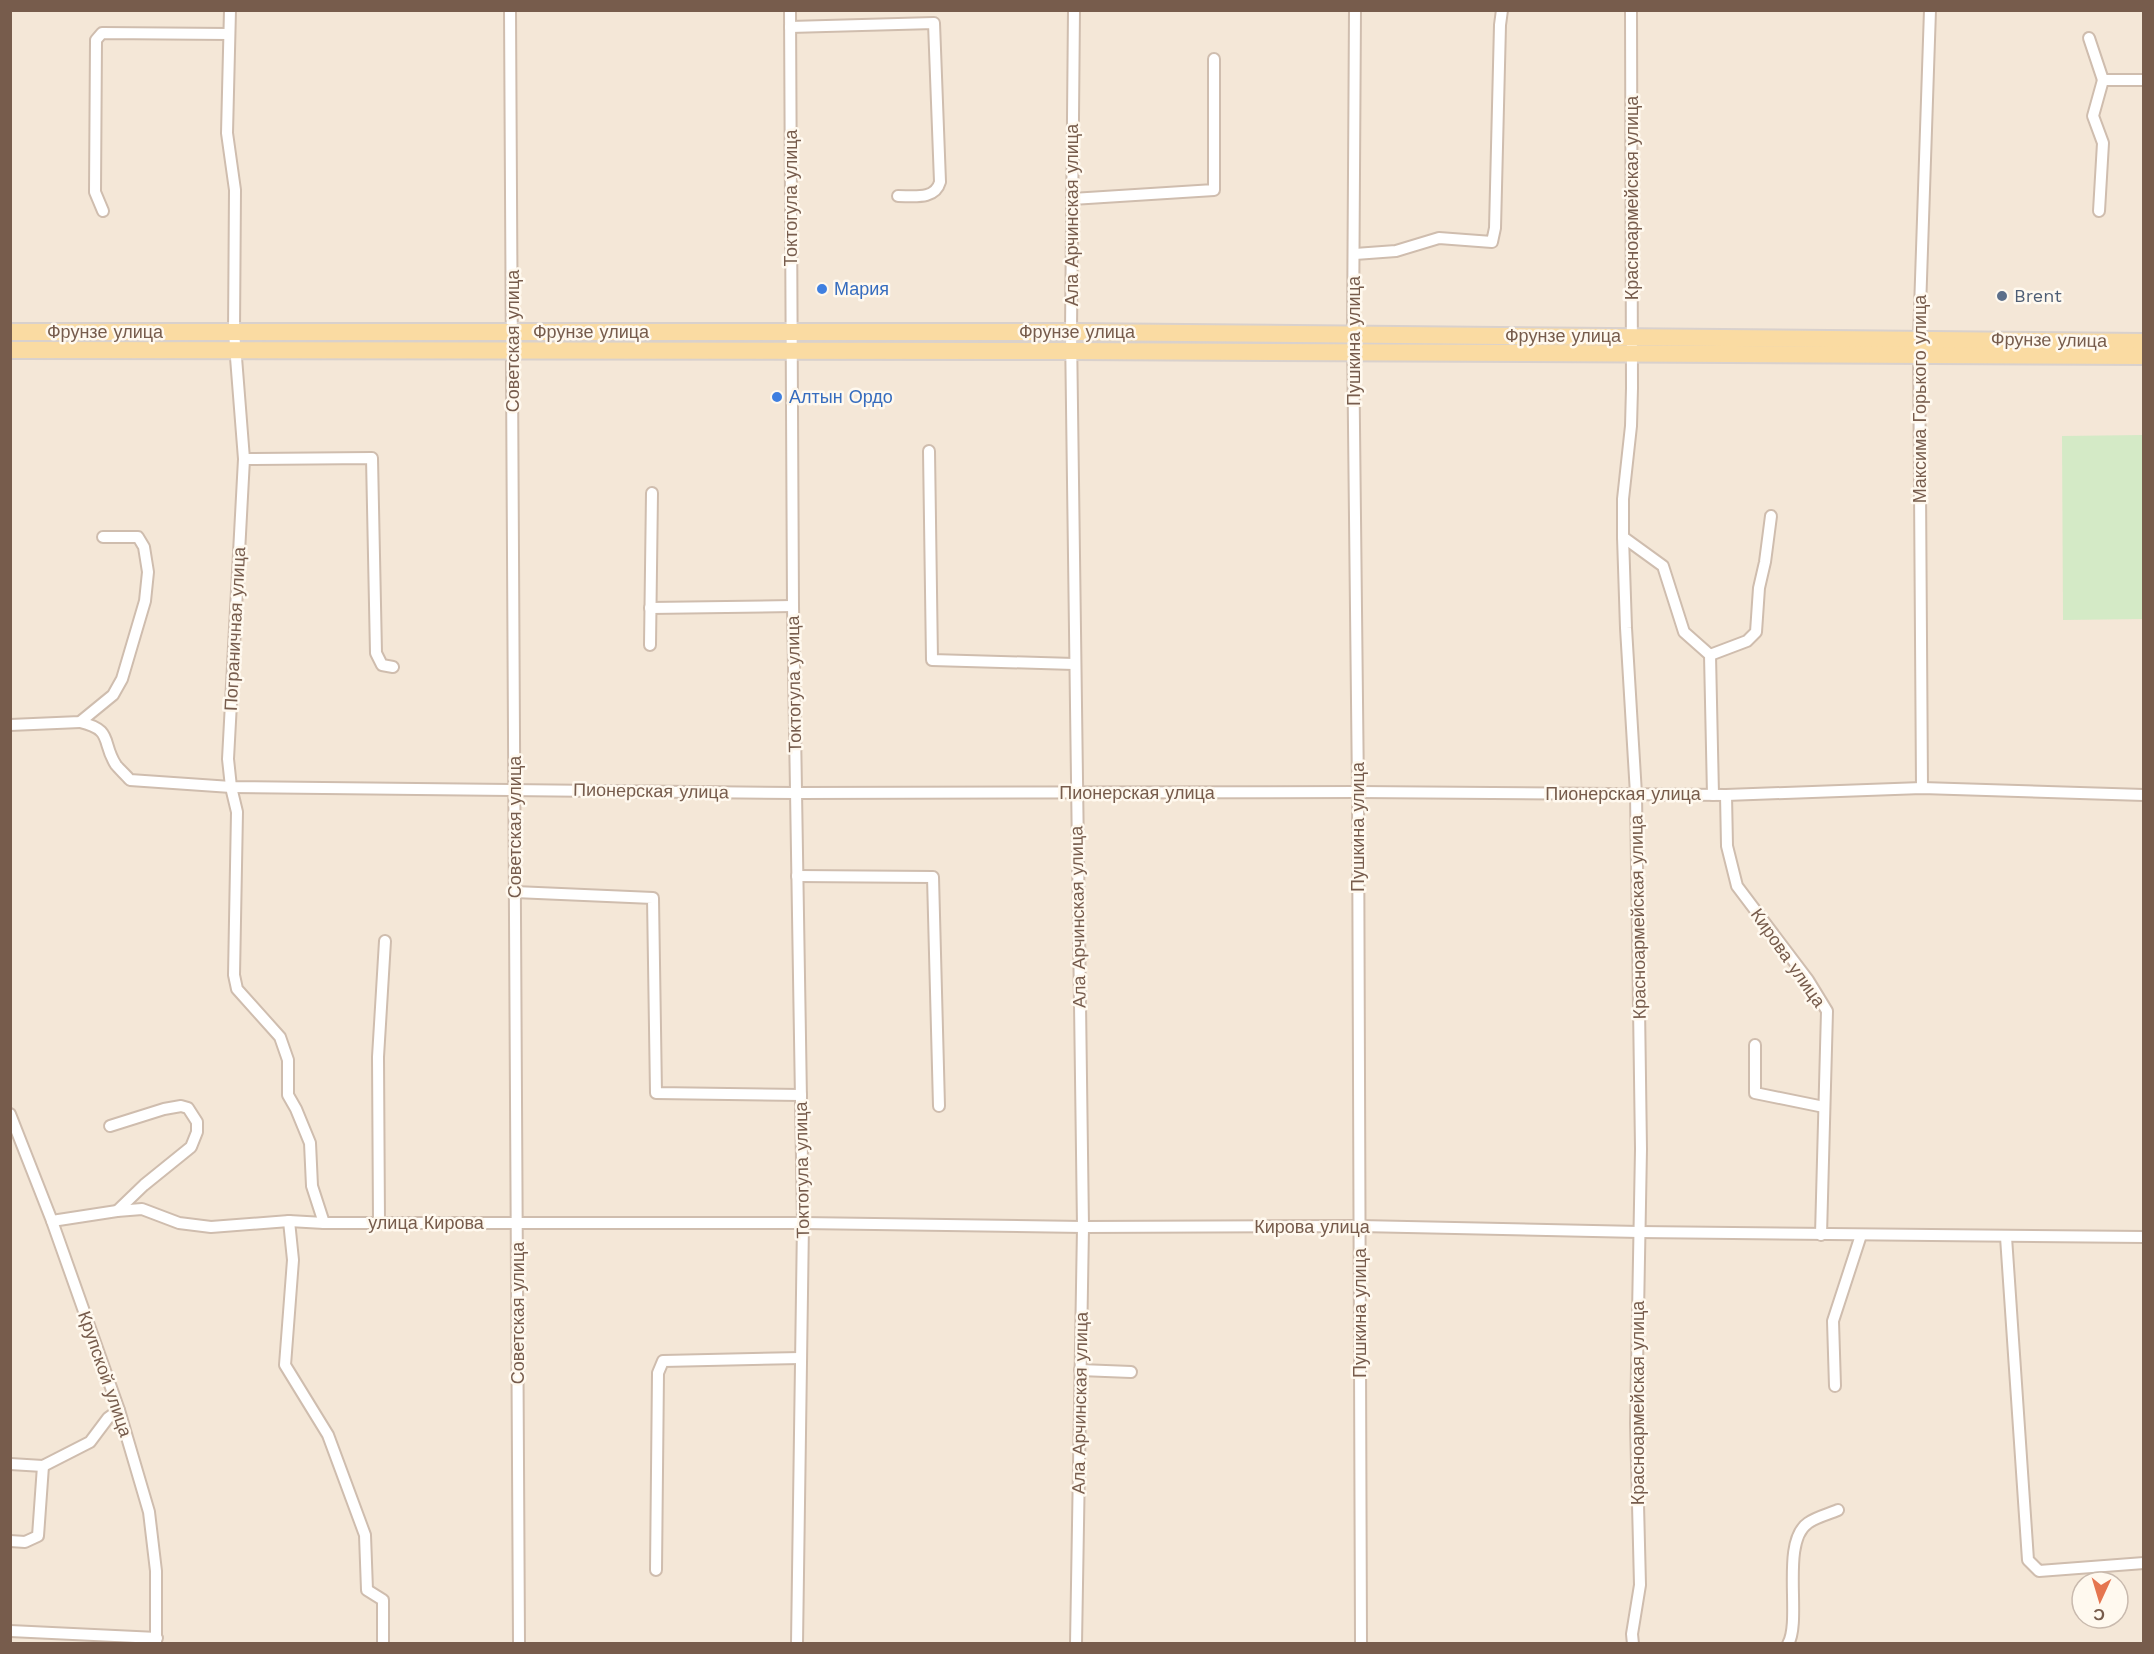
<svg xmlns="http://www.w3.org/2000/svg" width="2154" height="1654" font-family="'Work Sans',sans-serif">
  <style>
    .residential { fill: #f4e7d7; fill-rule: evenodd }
    .green { fill: #d4eac6 }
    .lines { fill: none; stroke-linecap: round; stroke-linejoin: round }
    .minor-casing { stroke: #cfbdae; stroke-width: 14 }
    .primary-casing { stroke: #d9d1cd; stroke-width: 20 }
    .minor { stroke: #fff; stroke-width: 10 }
    .primary { stroke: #fadba2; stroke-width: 16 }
    .shop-dot { fill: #3f7fe0; stroke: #fff9ef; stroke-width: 2 }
    .service-dot { fill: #5c6f8a; stroke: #fff9ef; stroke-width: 2 }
    .labels { text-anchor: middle; stroke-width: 5; stroke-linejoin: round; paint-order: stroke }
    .street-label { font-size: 18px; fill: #775c4c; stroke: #fff9ef }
    .shop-label { font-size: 18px; fill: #366cbe; stroke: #fff9ef; text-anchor: start }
    .service-label { font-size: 18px; fill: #4e5e75; stroke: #fff9ef; text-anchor: start }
  </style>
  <rect width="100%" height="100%" fill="#fcf5e9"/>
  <path class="residential" d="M11 11H2143V1643L11 1644ZM2082 1582H2118V1618H2082Z"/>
  <polygon class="green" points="2143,435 2143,619 2063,620 2062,436"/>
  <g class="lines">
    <g class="minor-casing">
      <g id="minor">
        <polyline points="230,10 227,133 235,190 234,332 244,459 228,759 231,787 237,812 234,975 237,989 280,1037 288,1060 288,1095 296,1109 310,1143 312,1186 324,1223"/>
        <polyline points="510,10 519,1644"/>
        <polyline points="790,10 793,606 803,1223 797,1644"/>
        <polyline points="1074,10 1071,332 1083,1227 1076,1644"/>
        <polyline points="1355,10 1353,335 1358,792 1361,1644"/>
        <polyline points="1631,10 1632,388 1631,426 1623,499 1623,537 1626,628 1636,794 1641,1149 1636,1423 1640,1585 1632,1634 1633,1644"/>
        <path d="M790 27 934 23 940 182C935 200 914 196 898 196"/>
        <polyline points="2089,38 2103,80 2144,80"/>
        <polyline points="1072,199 1214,190 1214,59"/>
        <polyline points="103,211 95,192 96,40 102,33 229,34"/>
        <polyline points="2099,211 2103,143 2093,116 2103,80"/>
        <polyline points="1355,254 1396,251 1439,238 1492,242 1495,228 1500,25 1502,10"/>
        <polyline points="929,451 932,660 1074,664"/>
        <polyline points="244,459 372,458 376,653 382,665 393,667"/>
        <polyline points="1623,537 1663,566 1684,632 1710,655 1713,795"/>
        <polyline points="650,608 793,606"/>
        <polyline points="650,645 652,493"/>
        <polyline points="1710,655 1747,641 1756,632 1759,588 1765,562 1771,516"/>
        <path d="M80 722C114 730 101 742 116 765 120 770 126 775 130 780L231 787 795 793 1358 792 1726 795 1922 788 2144 795"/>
        <polyline points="10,725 80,722 113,695 122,679 145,601 148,572 144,547 138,537 103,537"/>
        <polyline points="1922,788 1919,339 1930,10"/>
        <polyline points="1726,795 1727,846 1737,886 1808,980 1827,1011 1821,1235"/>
        <polyline points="797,876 933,877 939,1106"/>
        <polyline points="515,892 653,898 656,1093 801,1095"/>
        <polyline points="1755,1045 1755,1093 1824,1107"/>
        <polyline points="10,1114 52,1221 119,1410 149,1512 156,1571 156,1644"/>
        <polyline points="110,1126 164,1109 181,1106 188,1108 197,1122 197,1132 191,1147 144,1185 117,1211"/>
        <polyline points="52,1221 117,1211 142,1209 179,1223 211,1227 289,1221 324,1223 803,1223 1083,1227 1360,1226 1639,1232 2144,1237"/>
        <polyline points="289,1221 293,1260 285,1365 328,1435 365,1535 367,1590 383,1600 383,1644"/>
        <polyline points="379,1223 378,1057 385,941"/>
        <polyline points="2006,1237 2028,1560 2039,1571 2144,1563"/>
        <polyline points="1080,1370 1131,1372"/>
        <polyline points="1835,1386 1833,1321 1861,1235"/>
        <polyline points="10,1464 43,1466 90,1442 108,1418 119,1410"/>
        <polyline points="10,1541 25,1542 38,1536 43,1466"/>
        <polyline points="656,1570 658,1373 663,1361 801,1358"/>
        <polyline points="10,1631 157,1638"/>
        <path d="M1788 1644C1802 1620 1780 1542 1808 1523 1816 1517 1829 1514 1838 1510"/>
      </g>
    </g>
    <g class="primary-casing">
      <g id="primary">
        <polyline points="10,332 1071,332 2144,342"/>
        <polyline points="10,350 1072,351 2144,356"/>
      </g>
    </g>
    <use href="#minor" class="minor"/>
    <use href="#primary" class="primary"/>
  </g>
  <g class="shop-dot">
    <circle cx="822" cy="289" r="6"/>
    <circle cx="777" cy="397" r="6"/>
  </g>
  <circle class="service-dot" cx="2002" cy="296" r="6"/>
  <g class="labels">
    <g class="street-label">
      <text transform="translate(791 198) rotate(-90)" y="6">Токтогула улица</text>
      <text transform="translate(1632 198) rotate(-90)" y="6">Красноармейская улица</text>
      <text transform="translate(1072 215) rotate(-90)" y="6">Ала Арчинская улица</text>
      <text x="105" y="338">Фрунзе улица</text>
      <text x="591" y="338">Фрунзе улица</text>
      <text x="1077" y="338">Фрунзе улица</text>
      <text x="1563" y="342">Фрунзе улица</text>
      <text transform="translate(2049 340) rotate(1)" y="6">Фрунзе улица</text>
      <text transform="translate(513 341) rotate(-90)" y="6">Советская улица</text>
      <text transform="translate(1354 341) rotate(-90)" y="6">Пушкина улица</text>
      <text transform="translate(1920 399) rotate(-90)" y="6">Максима Горького улица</text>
      <text transform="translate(235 629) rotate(-87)" y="6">Пограничная улица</text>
      <text transform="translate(794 684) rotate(-91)" y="6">Токтогула улица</text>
      <text transform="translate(651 791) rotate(1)" y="6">Пионерская улица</text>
      <text x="1137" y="799">Пионерская улица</text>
      <text x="1623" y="800">Пионерская улица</text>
      <text transform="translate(515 827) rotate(-90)" y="6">Советская улица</text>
      <text transform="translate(1358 827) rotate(-90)" y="6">Пушкина улица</text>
      <text transform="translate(1078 917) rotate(-91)" y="6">Ала Арчинская улица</text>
      <text transform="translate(1638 917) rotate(-91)" y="6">Красноармейская улица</text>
      <text transform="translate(1788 958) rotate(55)" y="6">Кирова улица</text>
      <text transform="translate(802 1170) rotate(-91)" y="6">Токтогула улица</text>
      <text x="426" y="1229">улица Кирова</text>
      <text x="1312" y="1233">Кирова улица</text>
      <text transform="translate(518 1313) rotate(-90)" y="6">Советская улица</text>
      <text transform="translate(1360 1313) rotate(-90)" y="6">Пушкина улица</text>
      <text transform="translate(105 1374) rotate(71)" y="6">Крупской улица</text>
      <text transform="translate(1080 1403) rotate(-89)" y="6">Ала Арчинская улица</text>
      <text transform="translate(1638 1403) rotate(-90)" y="6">Красноармейская улица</text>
    </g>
    <g class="shop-label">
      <text x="834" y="295">Мария</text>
      <text x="789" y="403">Алтын Ордо</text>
    </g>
    <g class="service-label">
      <text x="2014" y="302">Brent</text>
    </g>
  </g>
  <rect width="2154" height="1654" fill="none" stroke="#775c4c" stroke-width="24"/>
  <g transform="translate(2100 1600) rotate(184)"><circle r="28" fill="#fff9ef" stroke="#c9baae" stroke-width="1.5"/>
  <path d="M0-4.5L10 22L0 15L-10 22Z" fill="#e5754f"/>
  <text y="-9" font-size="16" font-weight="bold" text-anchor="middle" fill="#775c4c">С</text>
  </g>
</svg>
